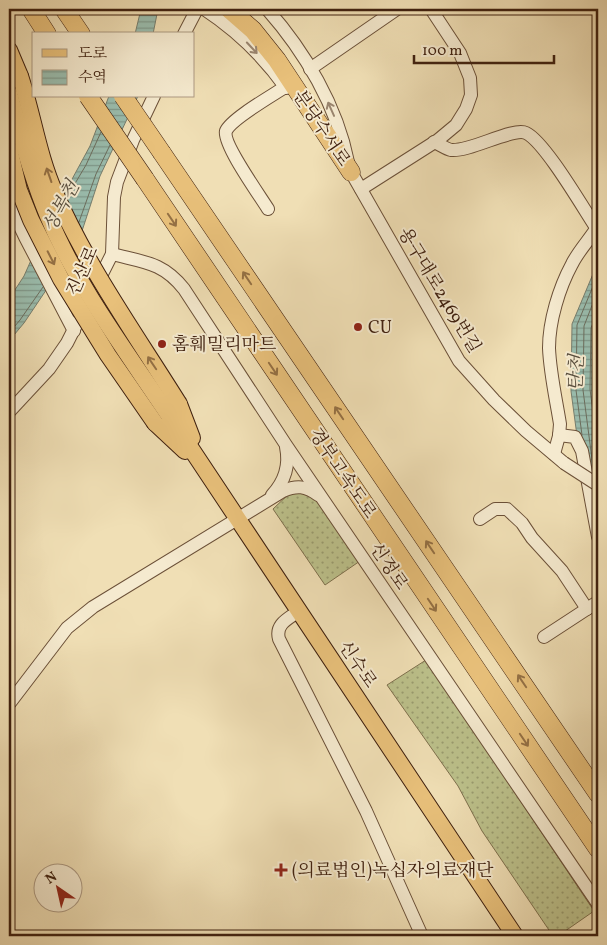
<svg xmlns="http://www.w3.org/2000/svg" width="607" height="945" font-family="Vollkorn,'Noto Serif KR',serif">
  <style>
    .grass { fill: url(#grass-dots); stroke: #7e704d }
    .water { fill: url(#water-rules); stroke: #767e6e }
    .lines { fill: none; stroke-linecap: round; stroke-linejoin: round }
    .shore { stroke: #6c6e5e; stroke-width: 1 }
    .minor-casing { stroke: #6b5038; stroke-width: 14 }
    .major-casing { stroke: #3f200f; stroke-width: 18 }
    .highway-casing { stroke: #3f200f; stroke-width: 19 }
    .minor { stroke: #f5eacf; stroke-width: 12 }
    .major { stroke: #e8c07a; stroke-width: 16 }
    .highway { stroke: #e8c07a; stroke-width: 18 }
    .minor-bridge-casing { stroke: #6b5038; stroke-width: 14; stroke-linecap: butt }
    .major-bridge-casing { stroke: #3f200f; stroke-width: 18; stroke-linecap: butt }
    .highway-bridge-casing { stroke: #3f200f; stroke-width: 19; stroke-linecap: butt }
    .minor-bridge { stroke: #f5eacf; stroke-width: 12 }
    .major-bridge { stroke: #e8c07a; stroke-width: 16 }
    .highway-bridge { stroke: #e8c07a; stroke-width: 18 }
    .oneway { stroke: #9a856f }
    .oneway2 { stroke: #947044 }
    .poi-dot { fill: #8f2418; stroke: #f5eacf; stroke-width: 2 }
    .labels { text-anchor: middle; stroke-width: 4; stroke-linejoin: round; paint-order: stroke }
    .street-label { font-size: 18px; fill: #3f200f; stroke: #f5eacf }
    .poi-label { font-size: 18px; fill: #3f200f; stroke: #f5eacf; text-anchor: start }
    .water-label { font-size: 19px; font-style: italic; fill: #5a4f3f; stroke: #f5eacf }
  </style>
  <defs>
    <pattern id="grass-dots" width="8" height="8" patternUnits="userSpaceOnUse" patternTransform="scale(1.25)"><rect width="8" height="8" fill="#bcc18b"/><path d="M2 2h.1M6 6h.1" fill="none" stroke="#9a9c70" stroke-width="1.8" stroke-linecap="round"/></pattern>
    <pattern id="water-rules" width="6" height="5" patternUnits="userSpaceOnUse" patternTransform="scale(1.25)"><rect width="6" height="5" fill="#9abdae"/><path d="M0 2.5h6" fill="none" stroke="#7f998c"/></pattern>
  </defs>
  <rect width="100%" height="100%" fill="#f0dfb5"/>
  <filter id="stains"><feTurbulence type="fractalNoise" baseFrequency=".004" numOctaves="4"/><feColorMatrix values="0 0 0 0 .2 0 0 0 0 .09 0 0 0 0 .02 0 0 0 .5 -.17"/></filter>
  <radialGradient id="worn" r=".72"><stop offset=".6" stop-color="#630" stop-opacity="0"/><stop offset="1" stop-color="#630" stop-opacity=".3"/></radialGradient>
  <g class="grass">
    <polygon points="298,489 318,499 360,561 325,585 273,509 292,491"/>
    <polygon points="426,660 594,911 558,936 553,936 482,831 458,786 387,685"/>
  </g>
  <g class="water">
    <polygon points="141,9 158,9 153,34 135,34"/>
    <polygon points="109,96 138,96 100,176 82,231 63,265 24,323 9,341 9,299 24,276 45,229 90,146"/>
    <polygon points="598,262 598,543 587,511 571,391 572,324"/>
  </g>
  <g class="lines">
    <g class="shore">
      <polyline points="67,197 86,165 101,132"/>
      <polyline points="79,222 96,174 110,145"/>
      <polyline points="598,310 591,328 590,389 598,452"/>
      <polyline points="9,333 20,320 43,287"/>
      <polyline points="582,435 576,390 577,325 598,274"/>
      <polyline points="593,467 583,390 584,326 598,290"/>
    </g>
    <g class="minor-casing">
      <g id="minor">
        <path d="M204 9C236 30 264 57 286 88"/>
        <path d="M267 9C305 52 337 106 348 162"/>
        <polyline points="184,34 197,9"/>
        <polyline points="310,69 397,9"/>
        <path d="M434 142C439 144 446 149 451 150 470 152 513 127 526 133 545 142 583 208 597 229"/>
        <polyline points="345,166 351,172 459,361 494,400 526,431 564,463"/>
        <polyline points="361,189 438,140 456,125 466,109 471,95 470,78 460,53 431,9"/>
        <polyline points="9,196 14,214 25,237 74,331"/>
        <path d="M268 209C260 196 222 143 226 131 231 119 273 95 285 87"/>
        <path d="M112 254C143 262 163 262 184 289L286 445 598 904"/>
        <polyline points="9,412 49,369 67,343 112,254 114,197 117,182 133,140 154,96"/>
        <polyline points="559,435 575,437 582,451 598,537"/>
        <path d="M554 454 559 436 560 424C556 399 550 373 549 348 549 321 559 288 572 264 579 250 590 239 598 226"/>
        <path d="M272 495C285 481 290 466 286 447"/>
        <polyline points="480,519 495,509 507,509 522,523 532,538 562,571 587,609"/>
        <path d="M299 611C288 619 275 624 279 639L366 811 422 936"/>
        <polyline points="544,637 596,603"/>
        <path d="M9 704 67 628 93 607 283 491C297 485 306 486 318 495"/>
      </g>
    </g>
    <g class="major-casing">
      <g id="major">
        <polyline points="9,50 20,76"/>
        <polyline points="179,404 192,438"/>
        <polyline points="168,414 515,936"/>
        <polyline points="155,423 185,451"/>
      </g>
    </g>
    <g class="highway-casing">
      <g id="highway">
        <polyline points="31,9 47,34"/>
        <polyline points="64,9 81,34"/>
        <polyline points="229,9 253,30 277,60 351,172"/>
        <polyline points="162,153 598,794"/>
        <polyline points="145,179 598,849"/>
      </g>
    </g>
    <use href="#minor" class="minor"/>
    <use href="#major" class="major"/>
    <use href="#highway" class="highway"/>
    <g class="minor-bridge-casing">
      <polyline id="minor-bridge" points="564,463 598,485"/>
    </g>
    <g class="major-bridge-casing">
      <g id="major-bridge">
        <path d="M20 76C33 115 38 155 55 193 88 268 136 335 179 404"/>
        <path d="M9 93C21 134 31 176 48 216 77 286 126 351 168 414"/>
        <polyline points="9,148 19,190 31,220 61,279 108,355 155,423"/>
      </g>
    </g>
    <g class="highway-bridge-casing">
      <g id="highway-bridge">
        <polyline points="88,96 145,179"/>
        <polyline points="123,96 162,153"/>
      </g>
    </g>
    <use href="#minor-bridge" class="minor-bridge"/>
    <use href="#major-bridge" class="major-bridge"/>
    <use href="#highway-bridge" class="highway-bridge"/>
  </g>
  <defs><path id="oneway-shaft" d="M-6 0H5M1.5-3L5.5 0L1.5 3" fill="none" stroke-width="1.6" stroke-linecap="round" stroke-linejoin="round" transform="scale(1.25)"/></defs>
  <g class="oneway">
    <use href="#oneway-shaft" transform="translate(252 48) rotate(47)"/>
    <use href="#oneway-shaft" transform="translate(331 109) rotate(-114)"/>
  </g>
  <g class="oneway2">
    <use href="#oneway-shaft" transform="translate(49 175) rotate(-109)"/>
    <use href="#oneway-shaft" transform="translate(172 220) rotate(56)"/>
    <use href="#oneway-shaft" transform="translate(51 258) rotate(63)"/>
    <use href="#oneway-shaft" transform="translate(247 278) rotate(-124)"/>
    <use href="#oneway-shaft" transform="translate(152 363) rotate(-124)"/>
    <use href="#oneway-shaft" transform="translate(273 369) rotate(56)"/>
    <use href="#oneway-shaft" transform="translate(339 413) rotate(-124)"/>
    <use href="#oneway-shaft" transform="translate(430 547) rotate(-124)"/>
    <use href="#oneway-shaft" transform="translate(432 605) rotate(56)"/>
    <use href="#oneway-shaft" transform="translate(522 681) rotate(-124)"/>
    <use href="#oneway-shaft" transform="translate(524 740) rotate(56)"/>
  </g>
  <g class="poi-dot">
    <circle cx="358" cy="327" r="5"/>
    <circle cx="162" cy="344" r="5"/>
    <path d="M278.5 862.5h5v5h5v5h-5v5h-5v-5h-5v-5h5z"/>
  </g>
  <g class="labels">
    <g class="street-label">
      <text transform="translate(322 128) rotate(56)" y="6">분당수서로</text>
      <text transform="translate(82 271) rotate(-66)" y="6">진산로</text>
      <text transform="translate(440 290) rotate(59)" y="6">용구대로2469번길</text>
      <text transform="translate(343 473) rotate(56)" y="6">경부고속도로</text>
      <text transform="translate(389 566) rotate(56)" y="6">신정로</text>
      <text transform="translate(358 664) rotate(56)" y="6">신수로</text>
    </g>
    <g class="poi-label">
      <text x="368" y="333">CU</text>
      <text x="172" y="350">홈훼밀리마트</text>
      <text x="292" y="876">(의료법인)녹십자의료재단</text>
    </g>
    <g class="water-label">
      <text transform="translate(60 206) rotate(-61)" y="7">성복천</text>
      <text transform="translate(575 373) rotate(-87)" y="7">탄천</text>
    </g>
  </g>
  <rect width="607" height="945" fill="none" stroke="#f0dfb5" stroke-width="30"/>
  <rect x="10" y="10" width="587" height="925" fill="none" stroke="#3f200f" stroke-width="2.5"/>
  <rect x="15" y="15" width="577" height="915" fill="none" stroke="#3f200f"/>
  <rect x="32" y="32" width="162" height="65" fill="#f5eacf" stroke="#ac9982"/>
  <rect x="42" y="49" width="25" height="8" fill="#e8c07a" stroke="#ac9982"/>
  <text x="78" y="58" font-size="15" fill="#3f200f">도로</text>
  <rect x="42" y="70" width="25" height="15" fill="url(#water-rules)" stroke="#ac9982"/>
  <text x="78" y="82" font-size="15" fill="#3f200f">수역</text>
  <g transform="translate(58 888) rotate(326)"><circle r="24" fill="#f5eacf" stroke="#ac9982"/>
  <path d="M0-4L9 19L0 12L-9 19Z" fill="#8f2418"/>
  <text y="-8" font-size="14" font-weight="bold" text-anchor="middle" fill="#3f200f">N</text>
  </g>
  <path d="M414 55v8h140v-8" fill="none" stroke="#3f200f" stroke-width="2.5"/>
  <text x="422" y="55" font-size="15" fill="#3f200f" stroke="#f5eacf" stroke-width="4" paint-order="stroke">100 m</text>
  <rect width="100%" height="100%" filter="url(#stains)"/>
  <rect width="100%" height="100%" fill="url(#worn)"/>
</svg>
